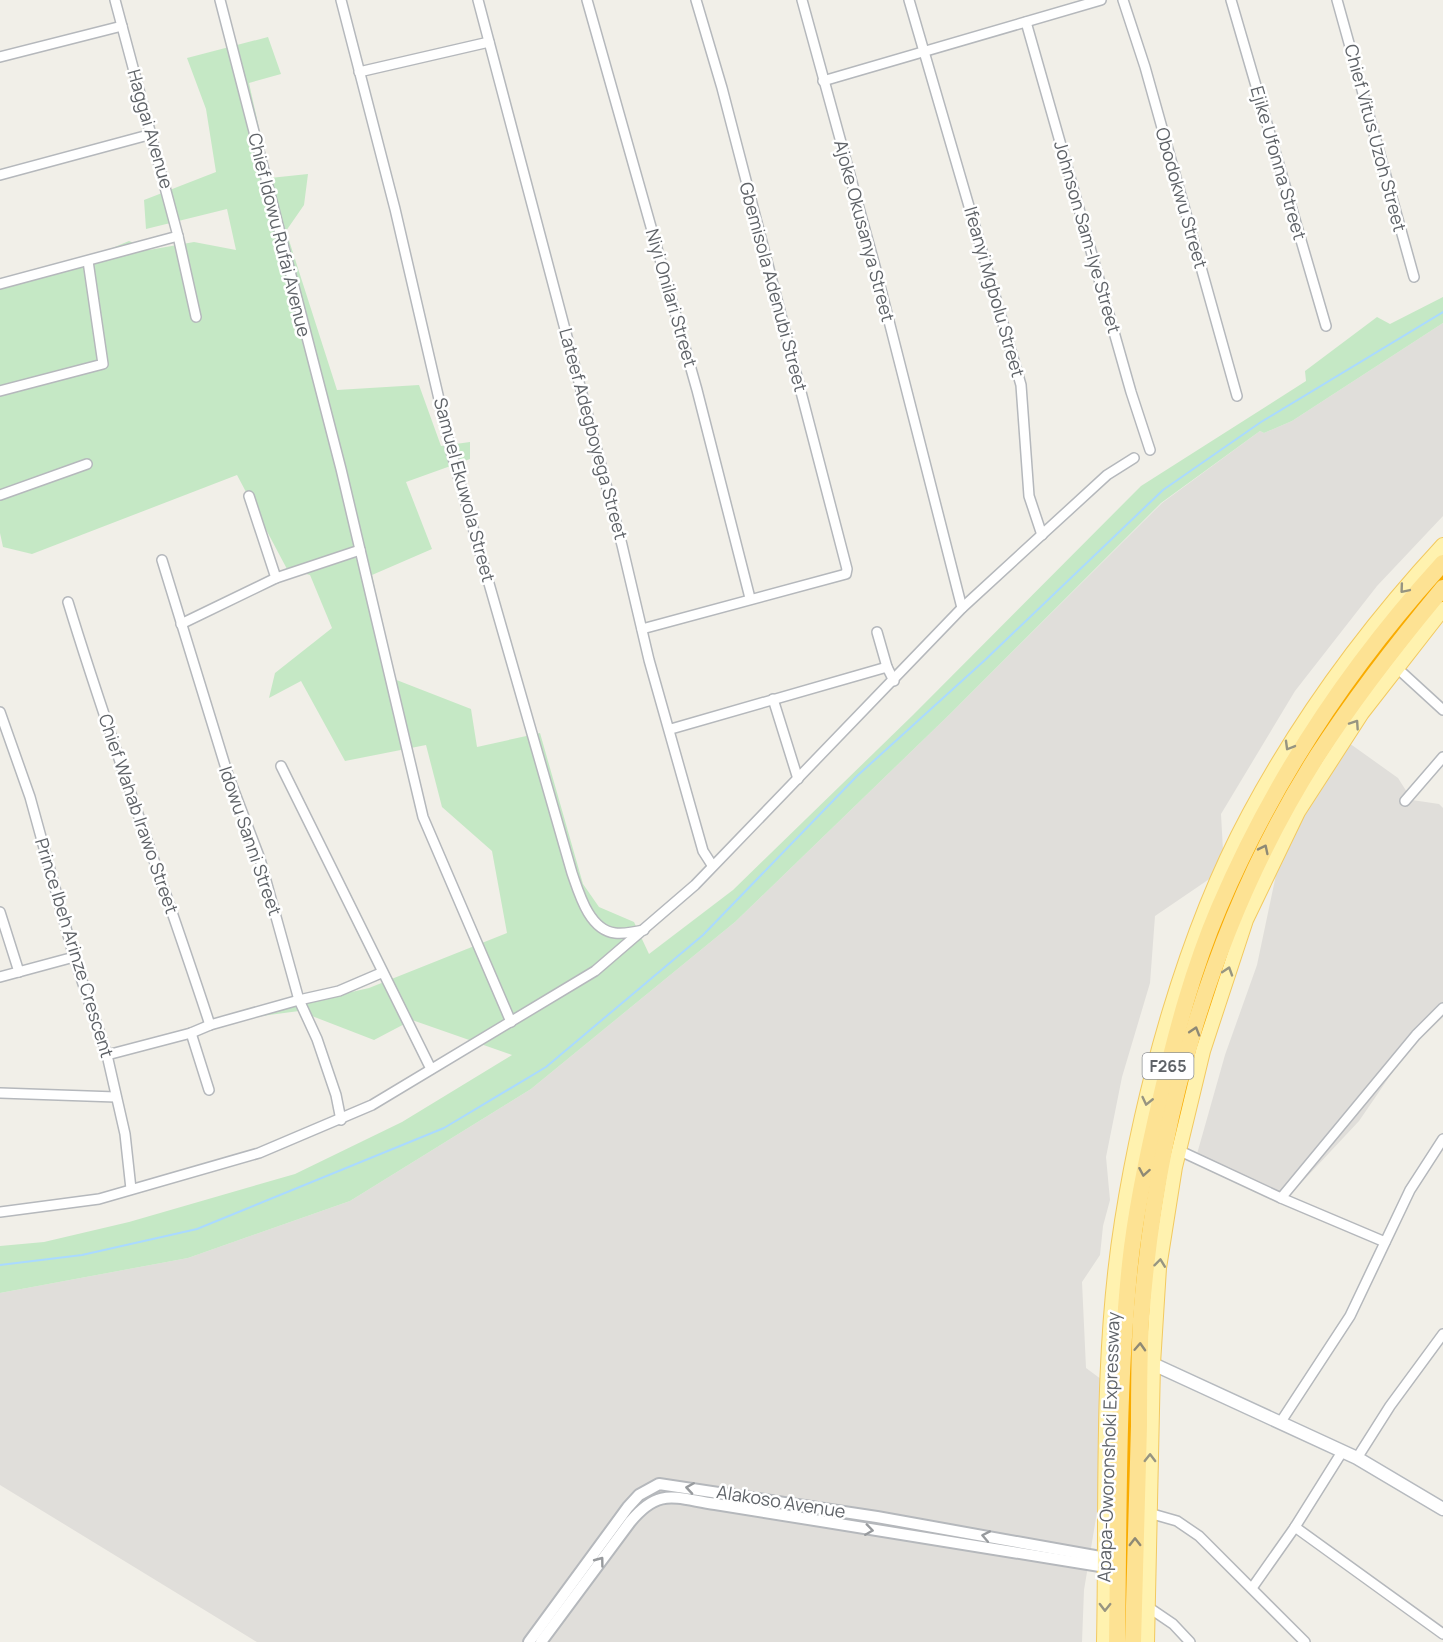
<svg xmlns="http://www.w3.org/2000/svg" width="1443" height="1642" font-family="Manrope,sans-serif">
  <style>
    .industrial { fill: #e0deda }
    .green { fill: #c5e8c5 }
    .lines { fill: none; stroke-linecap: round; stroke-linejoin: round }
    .stream { stroke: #aadaff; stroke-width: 2 }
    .minor-casing { stroke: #b5b8bc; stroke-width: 12 }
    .tertiary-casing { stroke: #b5b8bc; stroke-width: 14 }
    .secondary-casing { stroke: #b6babf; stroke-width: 15 }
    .primary-casing { stroke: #f2c960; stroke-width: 16 }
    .motorway-casing { stroke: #f9ab00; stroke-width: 20 }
    .minor { stroke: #fff; stroke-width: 9 }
    .tertiary { stroke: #fff; stroke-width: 10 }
    .secondary { stroke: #fff; stroke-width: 12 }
    .primary { stroke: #fff2af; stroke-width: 14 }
    .motorway { stroke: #fde293; stroke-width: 16 }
    .oneway { stroke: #979581 }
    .oneway2 { stroke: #8e8975 }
    .oneway3 { stroke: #979a9d }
    .labels { text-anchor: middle; stroke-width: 5; stroke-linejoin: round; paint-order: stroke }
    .shield { fill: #fff; stroke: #8f9295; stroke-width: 1.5 }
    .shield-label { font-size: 16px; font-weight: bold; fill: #5f6368 }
    .street-label { font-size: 18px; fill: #5f6368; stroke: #fff }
  </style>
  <rect width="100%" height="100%" fill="#f1efe8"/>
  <g class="industrial">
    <polygon points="1443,323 1443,516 1377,586 1295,691 1221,814 1224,869 1155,916 1150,983 1122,1077 1106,1157 1110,1200 1103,1226 1100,1255 1082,1282 1086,1368 1109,1385 1101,1488 1084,1590 1082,1642 257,1642 0,1485 0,1293 188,1258 350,1201 531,1089 735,922 950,714 1162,503 1260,431 1264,433 1292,421"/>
    <polygon points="1349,743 1398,778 1412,800 1439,804 1443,808 1443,1017 1405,1054 1359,1121 1288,1197 1195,1161 1225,1055 1257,965 1281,851"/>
  </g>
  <polygon class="green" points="268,37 281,74 249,83 270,178 308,174 304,205 286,231 337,390 419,385 441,446 470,442 470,459 406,482 432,549 372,575 394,679 471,709 477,747 540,733 583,884 599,907 634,922 649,954 733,890 913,715 1141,486 1306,381 1305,371 1377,317 1390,324 1443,297 1443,323 1292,421 1264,433 1260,431 1161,503 950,714 735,922 531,1089 350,1201 188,1258 0,1293 0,1246 44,1242 129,1222 295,1174 402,1122 512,1055 412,1020 374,1040 299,1011 224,1021 369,988 507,933 492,851 442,807 426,745 345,761 301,681 269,698 275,673 332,628 310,575 287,569 237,475 32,554 3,547 0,533 0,289 55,272 129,241 149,250 194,242 236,250 227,209 146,229 144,200 216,172 206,109 187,58"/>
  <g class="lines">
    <polyline class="stream" points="0,1265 82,1255 197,1229 444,1128 546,1067 703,935 857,776 985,660 1163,490 1261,422 1443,312"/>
    <g class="minor-casing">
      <g id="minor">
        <polyline points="220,0 341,469 423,817 511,1022"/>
        <path d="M341 0 395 209 451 451 572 873C579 893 589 930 615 933 625 934 635 932 644 930"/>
        <polyline points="478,0 622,545 649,660 703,851 712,865"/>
        <polyline points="587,0 697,390 750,598"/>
        <polyline points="802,0 876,270 962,608"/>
        <polyline points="909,0 1021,385 1029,496 1042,535"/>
        <polyline points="1123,0 1145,67 1237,396"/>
        <polyline points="1231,0 1326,326"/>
        <polyline points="1337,0 1414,277"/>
        <polyline points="1026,22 1131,392 1150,450"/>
        <polyline points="0,57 122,26"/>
        <polyline points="359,72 489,42"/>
        <polyline points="823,81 1101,0"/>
        <polyline points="0,175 152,134"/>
        <polyline points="178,236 196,317"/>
        <polyline points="0,284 178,236 115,0"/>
        <polyline points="0,391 103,364 88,261"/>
        <polyline points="0,495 87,464"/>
        <polyline points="249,496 276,578"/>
        <polyline points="162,560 228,775 260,859 299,1000 317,1039 336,1095 341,1120"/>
        <path d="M68 602C111 744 164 884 210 1025"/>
        <polyline points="181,624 276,578 360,550"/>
        <polyline points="642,629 846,574 847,569 722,88 696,0"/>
        <polyline points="877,632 887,667"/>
        <polyline points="1396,667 1443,710"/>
        <polyline points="773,699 798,779"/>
        <polyline points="0,712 30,797 74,957 107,1055 125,1134 131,1189"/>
        <polyline points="671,729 887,667 894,681"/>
        <polyline points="281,766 431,1069"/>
        <polyline points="1405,801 1443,757"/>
        <polyline points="0,912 19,972"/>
        <polyline points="0,977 74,957"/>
        <polyline points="191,1033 209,1090"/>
        <polyline points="107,1055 191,1033 210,1025 299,1000 339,991 381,973"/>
        <polyline points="0,1093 116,1097"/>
        <polyline points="1178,1150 1281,1198 1385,1242"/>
        <polyline points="1281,1198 1416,1035 1443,1008"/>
        <polyline points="0,1212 99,1199 259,1153 372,1105 595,971 695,885 962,608 1107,475 1134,458"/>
        <polyline points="1280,1423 1350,1316 1410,1190 1443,1139"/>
        <polyline points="1357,1458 1390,1406 1443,1334"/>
        <polyline points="1149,1513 1177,1521 1199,1536 1305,1642"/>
        <polyline points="1295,1527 1443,1634"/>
        <polyline points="1252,1588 1295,1527 1342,1452"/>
        <polyline points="1148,1607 1173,1624 1190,1642"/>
      </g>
    </g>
    <g class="tertiary-casing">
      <g id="tertiary">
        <polyline points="529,1642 628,1507 639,1495 659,1484 877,1517 1106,1558"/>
        <path d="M541 1642 630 1522C659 1487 674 1498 715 1504L1106 1567"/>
      </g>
    </g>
    <g class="secondary-casing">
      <polyline id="secondary" points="1153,1364 1357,1458 1443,1509"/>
    </g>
    <g class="primary-casing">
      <g id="primary">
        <path d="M1104 1642C1107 1502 1100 1359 1122 1221 1143 1088 1185 933 1249 814 1301 717 1368 626 1443 545"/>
        <polyline points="1147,1642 1153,1364 1159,1268 1175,1167 1203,1051 1246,920 1298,812 1362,713 1443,609"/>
      </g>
    </g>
    <g class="motorway-casing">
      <g id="motorway">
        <path d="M1117 1642C1119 1516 1117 1389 1130 1264 1136 1207 1148 1152 1161 1097 1176 1033 1193 969 1219 908 1273 781 1350 665 1443 563"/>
        <path d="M1133 1642C1135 1570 1137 1498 1139 1426 1139 1391 1139 1355 1141 1319 1156 1122 1211 923 1317 756 1355 697 1398 642 1443 588"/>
      </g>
    </g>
    <use href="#minor" class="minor"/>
    <use href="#tertiary" class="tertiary"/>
    <use href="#secondary" class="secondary"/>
    <use href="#primary" class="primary"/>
    <use href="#motorway" class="motorway"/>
  </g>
  <defs><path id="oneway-chevron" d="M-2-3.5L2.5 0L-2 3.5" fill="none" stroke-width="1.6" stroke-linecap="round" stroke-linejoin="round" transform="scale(1.5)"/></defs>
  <g class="oneway">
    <use href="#oneway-chevron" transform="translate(1404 589) rotate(130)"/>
    <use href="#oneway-chevron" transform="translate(1355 724) rotate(-56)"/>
    <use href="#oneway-chevron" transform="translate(1289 746) rotate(120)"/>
    <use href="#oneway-chevron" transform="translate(1228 971) rotate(-72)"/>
    <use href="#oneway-chevron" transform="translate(1147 1101) rotate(103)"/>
    <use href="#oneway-chevron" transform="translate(1160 1263) rotate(-83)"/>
    <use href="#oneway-chevron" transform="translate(1150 1458) rotate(-89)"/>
    <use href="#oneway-chevron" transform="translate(1105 1607) rotate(91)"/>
  </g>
  <g class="oneway2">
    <use href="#oneway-chevron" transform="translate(1264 849) rotate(-64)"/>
    <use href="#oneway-chevron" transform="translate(1195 1031) rotate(-73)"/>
    <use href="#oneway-chevron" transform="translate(1144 1172) rotate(100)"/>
    <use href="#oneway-chevron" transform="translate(1140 1347) rotate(-87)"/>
    <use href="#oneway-chevron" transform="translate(1135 1542) rotate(-90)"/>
  </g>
  <g class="oneway3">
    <use href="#oneway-chevron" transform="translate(690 1488) rotate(-171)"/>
    <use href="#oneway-chevron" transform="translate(869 1530) rotate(8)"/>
    <use href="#oneway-chevron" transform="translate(986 1536) rotate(-169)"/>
    <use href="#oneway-chevron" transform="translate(600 1561) rotate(-53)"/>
  </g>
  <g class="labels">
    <rect class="shield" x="1142.5" y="1053" width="51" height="26" rx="4.5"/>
    <g class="shield-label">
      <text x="1168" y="1072">F265</text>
    </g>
    <g class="street-label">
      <text transform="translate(150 129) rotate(74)" y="6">Haggai Avenue</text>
      <text transform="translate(1375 138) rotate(75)" y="6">Chief Vitus Uzoh Street</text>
      <text transform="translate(1278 163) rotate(74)" y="6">Ejike Ufonna Street</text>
      <text transform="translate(1181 198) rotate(74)" y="6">Obodokwu Street</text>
      <text transform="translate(864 231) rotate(75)" y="6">Ajoke Okusanya Street</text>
      <text transform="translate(279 235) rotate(76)" y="6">Chief Idowu Rufai Avenue</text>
      <text transform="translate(1087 237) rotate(74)" y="6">Johnson Sam-Iye Street</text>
      <text transform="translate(773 287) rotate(75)" y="6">Gbemisola Adenubi Street</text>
      <text transform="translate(994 292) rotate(74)" y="6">Ifeanyi Mgbolu Street</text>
      <text transform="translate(671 298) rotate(74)" y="6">Niyi Onilari Street</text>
      <text transform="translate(593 434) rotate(75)" y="6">Lateef Adegboyega Street</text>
      <text transform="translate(464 490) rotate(75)" y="6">Samuel Ekuwola Street</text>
      <text transform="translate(138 814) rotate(71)" y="6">Chief Wahab Irawo Street</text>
      <text transform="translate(250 841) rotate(71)" y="6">Idowu Sanni Street</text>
      <text transform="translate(74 948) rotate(73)" y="6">Prince Ibeh Arinze Crescent</text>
      <text transform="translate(1109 1447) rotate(-88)" y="6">Apapa-Oworonshoki Expressway</text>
      <text transform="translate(781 1502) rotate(9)" y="6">Alakoso Avenue</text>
    </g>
  </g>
</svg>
